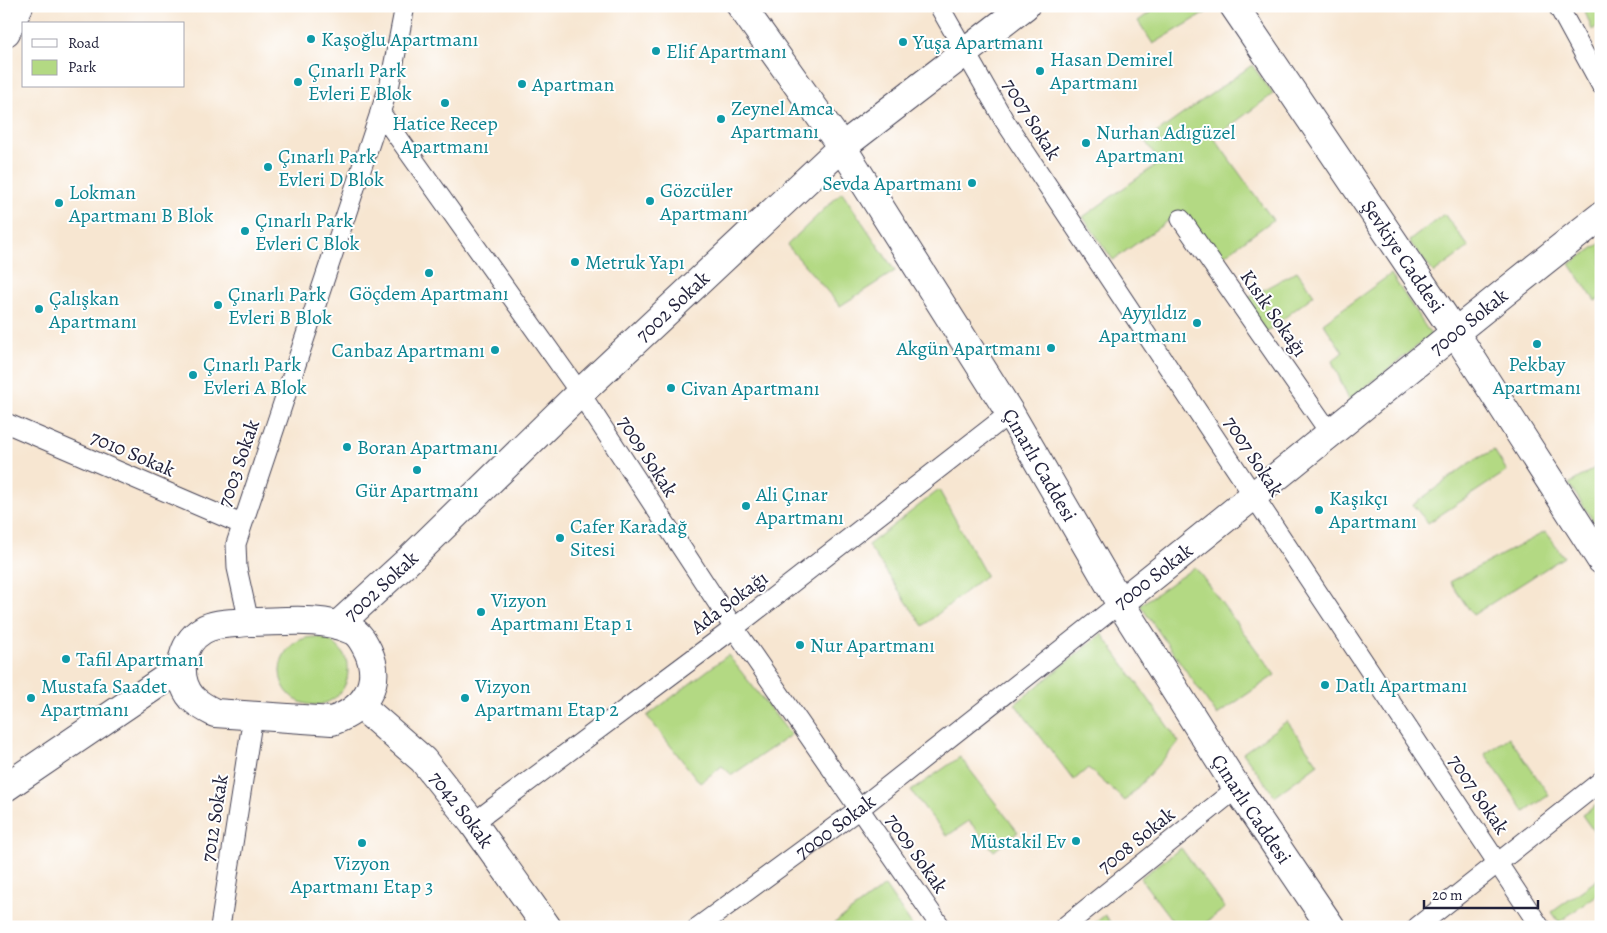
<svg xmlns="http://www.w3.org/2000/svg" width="1607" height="933" font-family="Alegreya,serif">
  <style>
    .green { fill: #b3d983; stroke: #6a7e5f }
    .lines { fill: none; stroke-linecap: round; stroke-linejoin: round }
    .lane-casing { stroke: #423f52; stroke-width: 21 }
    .street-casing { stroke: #423f52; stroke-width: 30 }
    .secondary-casing { stroke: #423f52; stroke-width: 30 }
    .lane { stroke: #fff; stroke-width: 19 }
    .street { stroke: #fff; stroke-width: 28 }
    .secondary { stroke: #fff; stroke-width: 28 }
    .culture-dot { fill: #0f9aa8; stroke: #fff; stroke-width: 2 }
    .labels { text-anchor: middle; stroke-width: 4; stroke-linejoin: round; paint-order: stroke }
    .culture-label { font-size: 20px; fill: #0d838f; stroke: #fff; text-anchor: start }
    .street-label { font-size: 20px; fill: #22223b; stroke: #fff }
  </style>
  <rect width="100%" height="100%" fill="#fff"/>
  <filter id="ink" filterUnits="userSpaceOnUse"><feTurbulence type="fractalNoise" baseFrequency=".02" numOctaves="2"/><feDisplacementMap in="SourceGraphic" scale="10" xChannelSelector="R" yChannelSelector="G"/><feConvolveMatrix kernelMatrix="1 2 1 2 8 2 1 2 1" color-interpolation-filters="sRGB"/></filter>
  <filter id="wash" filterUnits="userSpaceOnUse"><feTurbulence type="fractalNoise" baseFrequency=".0096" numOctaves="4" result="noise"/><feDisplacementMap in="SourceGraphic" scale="20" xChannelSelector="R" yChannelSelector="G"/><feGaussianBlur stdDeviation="1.12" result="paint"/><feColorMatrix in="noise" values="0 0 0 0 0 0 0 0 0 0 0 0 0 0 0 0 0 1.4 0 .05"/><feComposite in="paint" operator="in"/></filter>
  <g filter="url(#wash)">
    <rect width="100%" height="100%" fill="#f7e6d1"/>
    <g class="green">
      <polygon points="1159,6 1210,6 1212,9 1153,44 1138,21"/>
      <polygon points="1583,6 1601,6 1601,24 1592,30"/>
      <polygon points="1252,65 1273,94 1214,138 1273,220 1218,260 1182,211 1113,260 1083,217 1160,162 1145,141"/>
      <polygon points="842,192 895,271 840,306 787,245"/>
      <polygon points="1444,214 1469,247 1434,273 1409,241"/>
      <polygon points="1601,243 1601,298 1595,301 1570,264"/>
      <polygon points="1297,271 1314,295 1265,333 1243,301"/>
      <polygon points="1391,274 1431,335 1349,400 1332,361 1343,352 1323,323"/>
      <polygon points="1494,450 1507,471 1428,523 1413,505 1471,462"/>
      <polygon points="1601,464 1601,533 1569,484"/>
      <polygon points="939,490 986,575 923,626 868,545"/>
      <polygon points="1545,532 1564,557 1473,615 1450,582"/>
      <polygon points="1195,567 1275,675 1217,715 1140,605"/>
      <polygon points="1102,634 1179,742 1125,801 1088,768 1074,780 1015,704"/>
      <circle cx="314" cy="671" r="34"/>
      <polygon points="728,655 791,735 732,775 722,766 700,783 647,716"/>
      <polygon points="1287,721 1318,764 1275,796 1243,753"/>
      <polygon points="1509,737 1549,795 1525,812 1485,754"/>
      <polygon points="960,757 1018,832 994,851 969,821 947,836 911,791"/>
      <polygon points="1601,802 1601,842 1582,815"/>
      <polygon points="1181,848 1225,908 1200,927 1177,927 1140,878"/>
      <polygon points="1601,877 1601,892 1559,922 1552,912"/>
      <polygon points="885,886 913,927 829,927"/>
      <polygon points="1105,915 1113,927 1090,927"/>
    </g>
  </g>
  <g filter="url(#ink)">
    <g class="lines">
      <g class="lane-casing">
        <g id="lane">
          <polyline points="939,6 1004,120 1540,927"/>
          <polyline points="1558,6 1601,85"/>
          <polyline points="380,112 580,393 734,628 941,927"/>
          <polyline points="1181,219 1330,433"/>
          <polyline points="6,423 241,524"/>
          <polyline points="249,622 237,568 236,544 390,83 405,6"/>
          <polyline points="473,823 734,628 1010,413"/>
          <polyline points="220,927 253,716"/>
          <path id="s1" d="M698 927 859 809 1120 603"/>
          <polyline points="1064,927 1237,788"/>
          <polyline points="1417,927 1601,781"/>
        </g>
      </g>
      <g class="street-casing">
        <g id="street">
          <path id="s2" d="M741 6 842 147 1010 413 1120 603 1237 788 1331 927"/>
          <path id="s3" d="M1234 6 1454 331 1601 560"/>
          <path id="s4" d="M1120 603C1281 475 1439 343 1601 216"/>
          <path d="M249 622C282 622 321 616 351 630 359 633 364 643 368 651 383 684 364 710 332 721L215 713C207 709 199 705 192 698 175 678 180 643 203 630 216 622 234 624 249 622Z"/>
          <path id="s5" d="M338 625 410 559 580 393 842 147 1025 6"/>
          <path id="s6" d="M361 706 423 760 473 823 547 927"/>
          <polyline points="6,787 181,668"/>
        </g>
      </g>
      <g class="secondary-casing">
        <polyline id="secondary" points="6,32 19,6"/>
      </g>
      <use href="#lane" class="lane"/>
      <use href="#street" class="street"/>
      <use href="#secondary" class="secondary"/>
    </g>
  </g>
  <g class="culture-dot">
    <circle cx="311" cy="39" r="5"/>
    <circle cx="903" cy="42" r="5"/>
    <circle cx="656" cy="51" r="5"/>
    <circle cx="1040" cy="71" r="5"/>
    <circle cx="298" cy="82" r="5"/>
    <circle cx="522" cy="84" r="5"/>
    <circle cx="445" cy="103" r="5"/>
    <circle cx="721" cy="119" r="5"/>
    <circle cx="1086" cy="143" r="5"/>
    <circle cx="268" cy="167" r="5"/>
    <circle cx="972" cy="183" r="5"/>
    <circle cx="650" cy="201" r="5"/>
    <circle cx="59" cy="203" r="5"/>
    <circle cx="245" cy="231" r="5"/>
    <circle cx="575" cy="262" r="5"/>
    <circle cx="429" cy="273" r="5"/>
    <circle cx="218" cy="305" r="5"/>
    <circle cx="39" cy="309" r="5"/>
    <circle cx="1197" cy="323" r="5"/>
    <circle cx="1537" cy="344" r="5"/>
    <circle cx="1051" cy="348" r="5"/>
    <circle cx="495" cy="350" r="5"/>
    <circle cx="193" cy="375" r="5"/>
    <circle cx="671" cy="388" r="5"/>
    <circle cx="347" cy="447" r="5"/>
    <circle cx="417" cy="470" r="5"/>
    <circle cx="746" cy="506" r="5"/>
    <circle cx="1319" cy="510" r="5"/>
    <circle cx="560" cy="538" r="5"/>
    <circle cx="481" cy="612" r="5"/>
    <circle cx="800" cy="645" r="5"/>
    <circle cx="66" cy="659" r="5"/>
    <circle cx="1325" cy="685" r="5"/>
    <circle cx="31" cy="698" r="5"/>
    <circle cx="465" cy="698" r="5"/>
    <circle cx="1076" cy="841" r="5"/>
    <circle cx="362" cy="843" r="5"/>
  </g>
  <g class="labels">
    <g class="culture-label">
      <text x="321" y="46">Kaşoğlu Apartmanı</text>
      <text x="913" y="49">Yuşa Apartmanı</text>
      <text x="666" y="58">Elif Apartmanı</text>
      <text x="1050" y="66">Hasan Demirel<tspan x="1050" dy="23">Apartmanı</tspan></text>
      <text x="308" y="77">Çınarlı Park<tspan x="308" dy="23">Evleri E Blok</tspan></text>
      <text x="532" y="91">Apartman</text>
      <text x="731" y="115">Zeynel Amca<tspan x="731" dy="23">Apartmanı</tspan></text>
      <text x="445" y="130" text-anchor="middle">Hatice Recep<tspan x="445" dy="23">Apartmanı</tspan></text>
      <text x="1096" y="139">Nurhan Adıgüzel<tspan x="1096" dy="23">Apartmanı</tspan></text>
      <text x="278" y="163">Çınarlı Park<tspan x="278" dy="23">Evleri D Blok</tspan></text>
      <text x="962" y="190" text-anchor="end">Sevda Apartmanı</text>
      <text x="660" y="197">Gözcüler<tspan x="660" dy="23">Apartmanı</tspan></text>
      <text x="69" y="199">Lokman<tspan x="69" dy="23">Apartmanı B Blok</tspan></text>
      <text x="255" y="227">Çınarlı Park<tspan x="255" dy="23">Evleri C Blok</tspan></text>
      <text x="585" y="269">Metruk Yapı</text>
      <text x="429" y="300" text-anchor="middle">Göçdem Apartmanı</text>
      <text x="228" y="301">Çınarlı Park<tspan x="228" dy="23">Evleri B Blok</tspan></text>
      <text x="49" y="305">Çalışkan<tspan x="49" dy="23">Apartmanı</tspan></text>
      <text x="1187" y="319" text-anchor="end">Ayyıldız<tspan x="1187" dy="23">Apartmanı</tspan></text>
      <text x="1041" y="355" text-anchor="end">Akgün Apartmanı</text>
      <text x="485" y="357" text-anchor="end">Canbaz Apartmanı</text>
      <text x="203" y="371">Çınarlı Park<tspan x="203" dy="23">Evleri A Blok</tspan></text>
      <text x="1537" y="371" text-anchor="middle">Pekbay<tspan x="1537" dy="23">Apartmanı</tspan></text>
      <text x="681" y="395">Civan Apartmanı</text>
      <text x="357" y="454">Boran Apartmanı</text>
      <text x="417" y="497" text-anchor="middle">Gür Apartmanı</text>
      <text x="756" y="501">Ali Çınar<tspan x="756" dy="23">Apartmanı</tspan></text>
      <text x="1329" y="505">Kaşıkçı<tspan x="1329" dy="23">Apartmanı</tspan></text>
      <text x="570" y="533">Cafer Karadağ<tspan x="570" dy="23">Sitesi</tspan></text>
      <text x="491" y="607">Vizyon<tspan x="491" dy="23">Apartmanı Etap 1</tspan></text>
      <text x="810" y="652">Nur Apartmanı</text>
      <text x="76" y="666">Tafil Apartmanı</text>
      <text x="1335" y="692">Datlı Apartmanı</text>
      <text x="41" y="693">Mustafa Saadet<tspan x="41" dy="23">Apartmanı</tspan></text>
      <text x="475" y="693">Vizyon<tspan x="475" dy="23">Apartmanı Etap 2</tspan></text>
      <text x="1066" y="848" text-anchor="end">Müstakil Ev</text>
      <text x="362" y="870" text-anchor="middle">Vizyon<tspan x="362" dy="23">Apartmanı Etap 3</tspan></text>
    </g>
    <g class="street-label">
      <text transform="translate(1032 119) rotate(58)" y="7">7007 Sokak</text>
      <text dy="7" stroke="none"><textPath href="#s3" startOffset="302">Şevkiye Caddesi</textPath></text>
      <text dy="7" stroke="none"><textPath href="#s5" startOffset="462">7002 Sokak</textPath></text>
      <text transform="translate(1274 313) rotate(55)" y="7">Kısık Sokağı</text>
      <text dy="7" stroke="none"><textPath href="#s4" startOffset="448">7000 Sokak</textPath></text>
      <text transform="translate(133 453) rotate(23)" y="7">7010 Sokak</text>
      <text transform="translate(648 456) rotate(57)" y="7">7009 Sokak</text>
      <text transform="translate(1254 456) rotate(57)" y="7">7007 Sokak</text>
      <text transform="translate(238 463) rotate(-71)" y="7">7003 Sokak</text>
      <text dy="7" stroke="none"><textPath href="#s2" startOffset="548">Çınarlı Caddesi</textPath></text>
      <text transform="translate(1153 576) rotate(-38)" y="7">7000 Sokak</text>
      <text dy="7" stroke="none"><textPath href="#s5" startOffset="58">7002 Sokak</textPath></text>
      <text transform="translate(729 602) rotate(-37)" y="7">Ada Sokağı</text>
      <text transform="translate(1479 794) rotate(56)" y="7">7007 Sokak</text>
      <text dy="7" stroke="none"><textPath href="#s2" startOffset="952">Çınarlı Caddesi</textPath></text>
      <text dy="7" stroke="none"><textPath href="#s6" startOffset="145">7042 Sokak</textPath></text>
      <text transform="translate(214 818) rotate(-81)" y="7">7012 Sokak</text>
      <text dy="7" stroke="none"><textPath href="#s1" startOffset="170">7000 Sokak</textPath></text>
      <text transform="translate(1136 840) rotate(-39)" y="7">7008 Sokak</text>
      <text transform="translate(917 853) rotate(55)" y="7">7009 Sokak</text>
    </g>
  </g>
  <rect width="1607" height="933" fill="none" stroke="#fff" stroke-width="25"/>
  <rect x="22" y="22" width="162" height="65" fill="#ffffff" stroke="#a7a7b1"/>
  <rect x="32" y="39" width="25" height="8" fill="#ffffff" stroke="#a7a7b1"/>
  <text x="68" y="48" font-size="15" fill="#22223b">Road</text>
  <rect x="32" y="60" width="25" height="15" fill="#b3d983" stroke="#a7a7b1"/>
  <text x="68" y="72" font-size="15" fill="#22223b">Park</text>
  <path d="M1424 900v8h114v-8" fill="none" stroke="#22223b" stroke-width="2.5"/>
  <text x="1432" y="900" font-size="15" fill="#22223b" stroke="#ffffff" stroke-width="4" paint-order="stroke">20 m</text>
</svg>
